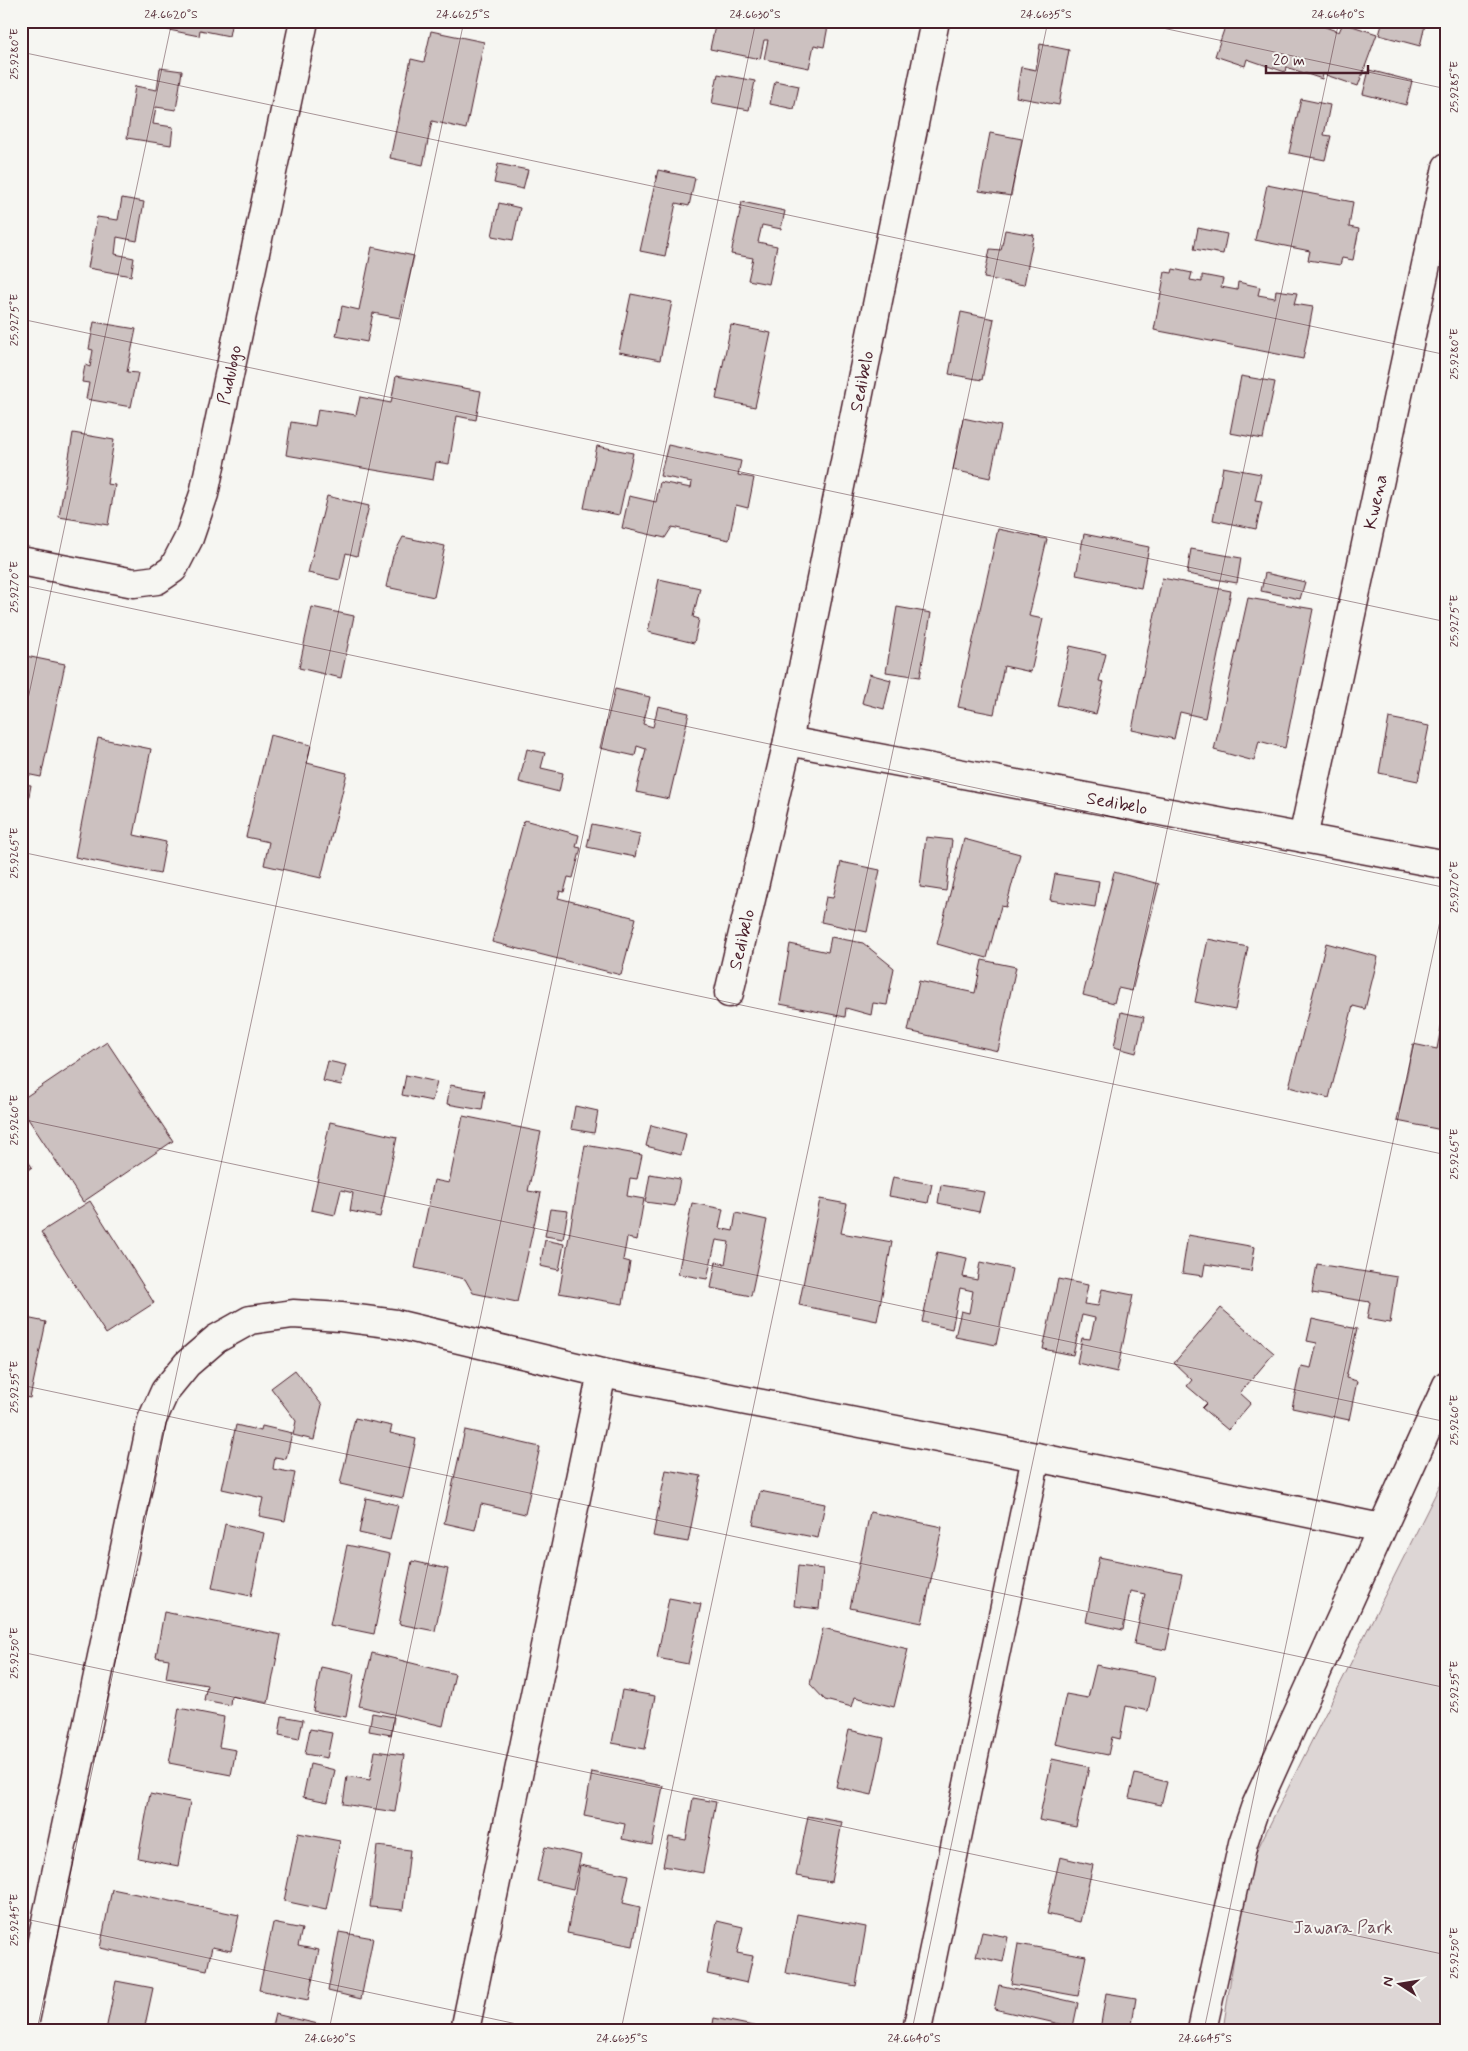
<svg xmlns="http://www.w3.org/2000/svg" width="1468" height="2051" font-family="Mynerve,sans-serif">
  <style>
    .green { fill: #ddd6d5; stroke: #947a80 }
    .building { fill: #ccc1c0; stroke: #4a1f2b }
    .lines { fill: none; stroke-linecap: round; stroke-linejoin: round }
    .street-casing { stroke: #4a1f2b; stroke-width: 31 }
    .street { stroke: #f6f6f2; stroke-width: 28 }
    .ticks { fill: none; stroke: #4a1f2b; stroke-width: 1; stroke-opacity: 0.45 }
    .labels { text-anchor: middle; stroke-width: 4; stroke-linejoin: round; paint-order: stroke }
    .street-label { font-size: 18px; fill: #4a1f2b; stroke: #f6f6f2 }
    .park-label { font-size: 18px; fill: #6f4d56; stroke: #f6f6f2 }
    .neatline { fill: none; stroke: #4a1f2b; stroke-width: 2 }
    .ticks-label { font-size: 12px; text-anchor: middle; fill: #4a1f2b }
  </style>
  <rect width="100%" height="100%" fill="#f6f6f2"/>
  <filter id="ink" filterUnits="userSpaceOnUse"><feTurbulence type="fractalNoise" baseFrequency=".02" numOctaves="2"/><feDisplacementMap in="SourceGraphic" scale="10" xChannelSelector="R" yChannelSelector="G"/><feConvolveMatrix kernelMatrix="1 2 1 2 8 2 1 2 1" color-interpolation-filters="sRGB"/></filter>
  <g filter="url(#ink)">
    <polygon class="green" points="1447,1471 1447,2030 1223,2030 1247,1870"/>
    <g class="building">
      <polygon points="124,21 232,21 229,36 200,30 199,36"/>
      <polygon points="707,21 829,21 824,47 814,45 809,68 764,59 768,40 764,40 760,59 710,49 715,26 707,25"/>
      <polygon points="1227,21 1263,21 1268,23 1269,21 1287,21 1301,26 1303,21 1318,21 1317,24 1339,32 1343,23 1377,34 1358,86 1323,74 1322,79 1286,67 1285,72 1247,59 1245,66 1215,56"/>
      <polygon points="1383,21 1426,21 1420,46 1379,35"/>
      <polygon points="431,31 484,42 466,129 432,121 423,165 390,158 411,59 424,62"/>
      <polygon points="1040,44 1069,50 1059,105 1016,97 1021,67 1036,70"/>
      <polygon points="160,68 182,71 176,110 156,107 153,124 173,127 171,145 127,138 135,86 157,90"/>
      <polygon points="1369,70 1412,81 1406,105 1363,94"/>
      <polygon points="718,74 755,81 749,110 712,103"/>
      <polygon points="775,81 799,86 794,109 770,104"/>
      <polygon points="1301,99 1330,105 1324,135 1331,136 1325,160 1289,153"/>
      <polygon points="990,133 1022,139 1011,196 979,191"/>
      <polygon points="498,164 528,170 523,189 494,183"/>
      <polygon points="658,170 695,178 689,206 676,203 665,256 640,251"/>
      <polygon points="1267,185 1353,202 1349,227 1359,229 1353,260 1342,258 1340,265 1308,260 1310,251 1255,240"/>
      <polygon points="122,198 144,202 137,241 117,237 115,254 134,258 131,276 88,268 97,217 118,220"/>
      <polygon points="742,202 785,211 781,229 762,225 758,242 777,246 769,284 748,280 753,258 731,254"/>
      <polygon points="499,203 520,208 513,240 492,236"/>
      <polygon points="1198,228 1227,234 1223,254 1194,249"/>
      <polygon points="1005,230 1034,235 1024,285 984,278 990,249 1001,250"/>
      <polygon points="372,247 414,256 400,318 373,313 367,342 336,336 342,306 359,310"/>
      <polygon points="1173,269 1192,273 1190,280 1202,282 1202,275 1223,279 1221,287 1237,290 1238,282 1260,287 1258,295 1275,298 1276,290 1297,293 1294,304 1313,307 1303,359 1154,330 1165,272 1172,273"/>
      <polygon points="21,292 28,294 21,324"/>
      <polygon points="631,294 672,302 660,360 619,352"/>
      <polygon points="961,312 994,319 982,380 949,374"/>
      <polygon points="94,322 136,329 127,372 138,373 131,407 86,399 89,383 82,382 85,365 90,367 93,350 89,349"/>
      <polygon points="731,325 771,333 755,407 716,399"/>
      <polygon points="396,376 481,391 476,420 457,416 449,464 436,462 433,480 286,455 291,422 315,426 318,409 356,415 360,397 391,403"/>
      <polygon points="1241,376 1275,382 1263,439 1230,433"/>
      <polygon points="963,418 1001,426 990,478 953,470"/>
      <polygon points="73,433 114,440 107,484 115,485 108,525 59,517"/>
      <polygon points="668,445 741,461 738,475 754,478 748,508 736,505 729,540 672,527 665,538 622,528 629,496 656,502 660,482 691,488 692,482 660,476"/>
      <polygon points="597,446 633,453 619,515 584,508"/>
      <polygon points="1223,467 1261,474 1255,501 1262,502 1256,529 1213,520"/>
      <polygon points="327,496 369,506 357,556 346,553 340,580 308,573"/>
      <polygon points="998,529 1047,539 1029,616 1043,619 1031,672 1004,666 994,714 958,707"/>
      <polygon points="1084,534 1149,547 1141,588 1076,575"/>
      <polygon points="403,537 445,546 434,597 386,587 393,556"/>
      <polygon points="1191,549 1241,558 1237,583 1187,574"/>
      <polygon points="1265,573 1305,582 1300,599 1261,591"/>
      <polygon points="1162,578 1231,591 1205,718 1180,712 1174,739 1132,730"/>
      <polygon points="659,579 700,588 693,617 699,619 694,643 648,632"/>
      <polygon points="1248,598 1313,609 1285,748 1259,741 1254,761 1214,750"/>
      <polygon points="312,607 354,616 341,678 299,668"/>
      <polygon points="897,607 931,613 920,677 886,672"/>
      <polygon points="1070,646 1106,654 1099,681 1104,682 1096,714 1057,705"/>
      <polygon points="21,655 65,664 41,777 21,773"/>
      <polygon points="869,674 891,680 884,709 862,703"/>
      <polygon points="615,689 650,697 643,724 653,727 658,706 689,713 669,799 636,792 646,749 637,746 635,756 600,748"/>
      <polygon points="1389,718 1429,726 1418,781 1379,773"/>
      <polygon points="270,735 311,745 307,763 347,773 321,878 264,865 269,842 246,837"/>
      <polygon points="98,738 151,749 134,835 166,842 160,874 75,857"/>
      <polygon points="527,749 545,753 541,768 563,773 559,792 519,782"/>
      <polygon points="21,784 31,785 21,839"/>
      <polygon points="524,820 579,835 576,847 581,848 573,878 568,877 564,892 560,891 558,898 636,918 621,975 492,942"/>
      <polygon points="592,824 640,834 635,857 587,847"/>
      <polygon points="926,837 952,840 946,891 920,887"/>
      <polygon points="964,839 1020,854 1006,907 1001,906 987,958 937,944"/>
      <polygon points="841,862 880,870 867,932 821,922 826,897 833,898"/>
      <polygon points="1114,872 1159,884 1132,991 1118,988 1114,1003 1083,995"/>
      <polygon points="1055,874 1099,881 1095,907 1050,900"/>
      <polygon points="831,937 863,943 894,968 887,1005 873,1003 871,1015 846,1008 845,1017 780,1004 790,944 828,952"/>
      <polygon points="1208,939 1248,947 1235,1010 1195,1002"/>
      <polygon points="1326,943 1378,957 1365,1009 1353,1006 1329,1098 1289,1087"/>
      <polygon points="982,960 1016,967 998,1051 908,1031 919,981 975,993"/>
      <polygon points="1447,996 1447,1131 1397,1121 1413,1044 1437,1049"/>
      <polygon points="1121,1012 1144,1017 1136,1053 1114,1047"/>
      <polygon points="107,1042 173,1141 83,1202 21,1108 21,1100"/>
      <polygon points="328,1061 346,1065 341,1085 323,1081"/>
      <polygon points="406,1075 437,1082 432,1101 402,1095"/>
      <polygon points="450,1085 485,1091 482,1110 447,1104"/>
      <polygon points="575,1106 598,1111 594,1133 571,1129"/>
      <polygon points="463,1116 541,1132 528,1191 541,1193 517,1302 473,1293 465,1279 415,1268 434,1180 449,1183"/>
      <polygon points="330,1122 397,1137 380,1217 350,1211 353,1193 341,1190 335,1215 311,1210"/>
      <polygon points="651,1125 686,1134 681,1155 646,1146"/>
      <polygon points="585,1145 642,1155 637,1179 630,1178 627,1196 644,1199 637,1240 627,1238 623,1260 630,1262 623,1304 559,1293"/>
      <polygon points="21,1151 32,1167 21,1175"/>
      <polygon points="650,1174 680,1179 675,1206 645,1202"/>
      <polygon points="893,1177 932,1184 928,1203 889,1196"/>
      <polygon points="941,1185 984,1192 979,1212 938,1203"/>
      <polygon points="820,1199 847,1204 841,1233 892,1242 877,1321 799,1305"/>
      <polygon points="90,1201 154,1303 106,1334 41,1232"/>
      <polygon points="692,1203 723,1209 719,1228 733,1231 736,1213 767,1220 751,1296 711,1288 716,1262 725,1264 729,1242 716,1240 707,1279 678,1274"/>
      <polygon points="550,1209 568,1211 563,1239 545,1236"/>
      <polygon points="1188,1235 1255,1247 1251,1271 1205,1264 1203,1276 1182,1273"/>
      <polygon points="545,1240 564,1244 559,1270 540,1266"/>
      <polygon points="937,1252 967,1258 963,1277 977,1280 980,1262 1012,1269 996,1345 955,1337 961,1311 969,1313 973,1291 960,1288 952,1329 922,1322"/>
      <polygon points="1317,1264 1397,1277 1390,1323 1367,1319 1370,1302 1312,1293"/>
      <polygon points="1058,1279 1088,1285 1084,1304 1098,1306 1102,1289 1133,1295 1117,1372 1077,1363 1082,1338 1090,1339 1095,1318 1082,1315 1073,1355 1043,1349"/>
      <polygon points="1221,1308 1274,1353 1240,1393 1251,1403 1228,1430 1202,1408 1207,1403 1187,1386 1192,1380 1174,1363"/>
      <polygon points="21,1317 46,1322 30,1398 21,1396"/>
      <polygon points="1312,1319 1357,1329 1346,1378 1357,1381 1349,1420 1292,1408 1301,1366 1311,1368 1317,1343 1307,1341"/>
      <polygon points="295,1370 322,1405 314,1440 293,1435 296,1421 271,1388"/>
      <polygon points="355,1418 392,1426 390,1433 416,1439 403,1498 340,1484"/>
      <polygon points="236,1425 261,1431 262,1426 292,1433 286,1459 275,1457 273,1469 295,1473 285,1521 259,1516 263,1498 222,1489"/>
      <polygon points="465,1430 540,1447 525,1514 481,1504 475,1530 444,1523"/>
      <polygon points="666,1470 701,1476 688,1542 653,1536"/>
      <polygon points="760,1491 825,1504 818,1538 753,1525"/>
      <polygon points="366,1498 398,1505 390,1540 359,1533"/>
      <polygon points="870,1512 942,1527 922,1623 850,1608"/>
      <polygon points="225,1524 264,1533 251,1596 212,1588"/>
      <polygon points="347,1545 390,1554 374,1634 330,1625"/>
      <polygon points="1099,1557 1182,1574 1166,1650 1134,1644 1145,1594 1130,1591 1123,1630 1086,1622"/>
      <polygon points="412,1561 448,1569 435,1631 399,1624"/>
      <polygon points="798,1566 823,1569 819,1609 794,1606"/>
      <polygon points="669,1598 701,1604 688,1664 657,1658"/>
      <polygon points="164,1612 281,1635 268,1703 231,1696 230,1705 204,1700 207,1685 166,1678 169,1659 156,1657"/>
      <polygon points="823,1628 908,1649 894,1707 855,1697 852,1707 825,1700 810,1684"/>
      <polygon points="372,1653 455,1674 443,1726 359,1706"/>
      <polygon points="1096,1665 1155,1677 1148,1711 1126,1706 1120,1739 1112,1737 1108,1755 1055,1744 1066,1694 1088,1698"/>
      <polygon points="321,1667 354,1674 346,1717 313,1711"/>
      <polygon points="622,1690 655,1696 645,1749 612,1743"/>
      <polygon points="179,1708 224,1717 219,1747 236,1750 231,1775 169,1763"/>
      <polygon points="372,1713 394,1717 391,1735 369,1731"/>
      <polygon points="282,1716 303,1720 299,1739 279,1735"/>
      <polygon points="310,1729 332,1733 327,1758 305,1754"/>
      <polygon points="849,1730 884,1738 872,1795 836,1787"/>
      <polygon points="375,1751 404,1755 395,1812 343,1804 347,1776 370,1780"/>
      <polygon points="1052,1759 1089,1767 1076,1827 1039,1820"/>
      <polygon points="310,1764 335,1770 328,1802 303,1797"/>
      <polygon points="592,1772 663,1786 652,1845 622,1839 625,1824 584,1816"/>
      <polygon points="1135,1774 1167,1782 1161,1805 1129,1798"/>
      <polygon points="150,1794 190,1802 178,1866 138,1858"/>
      <polygon points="693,1798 716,1802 703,1873 663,1866 669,1837 686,1840"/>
      <polygon points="808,1816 842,1822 831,1882 796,1876"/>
      <polygon points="298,1833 340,1841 326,1910 284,1901"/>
      <polygon points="377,1846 410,1850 403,1910 370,1907"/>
      <polygon points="545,1847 581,1855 573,1889 537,1881"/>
      <polygon points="1060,1857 1093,1865 1080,1922 1047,1914"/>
      <polygon points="580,1865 629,1875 623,1903 640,1907 633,1946 567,1933"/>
      <polygon points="112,1889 239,1915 231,1951 212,1947 207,1970 100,1948"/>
      <polygon points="797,1914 866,1927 856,1986 786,1973"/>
      <polygon points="717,1921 743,1927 737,1953 753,1956 747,1983 707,1974"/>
      <polygon points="273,1923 302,1929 298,1946 319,1950 308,2000 259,1990"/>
      <polygon points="339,1932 373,1938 361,1999 328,1991"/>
      <polygon points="982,1932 1008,1937 1003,1962 976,1956"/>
      <polygon points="1018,1944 1086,1956 1078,1996 1011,1984"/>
      <polygon points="116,1981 153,1988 144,2030 106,2030"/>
      <polygon points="999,1985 1078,2003 1073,2027 994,2009"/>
      <polygon points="1106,1993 1136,1998 1131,2030 1100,2030"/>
      <polygon points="275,2014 344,2030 271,2030"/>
      <polygon points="714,2018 773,2030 712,2030"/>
    </g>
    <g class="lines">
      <g class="street-casing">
        <g id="street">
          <path id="s1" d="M21 561 134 583 157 580 173 569 189 538 204 494 304 21"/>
          <path id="s2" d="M788 741 1447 865"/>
          <path id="s3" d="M1303 838 1447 167"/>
          <path id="s4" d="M729 993 788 741 935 21"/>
          <polyline points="23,2030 152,1420 165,1391 187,1364 216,1339 250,1320 293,1314 341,1317 396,1324 602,1373 1036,1457 1381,1528"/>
          <polyline points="465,2030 602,1373"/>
          <polyline points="917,2030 1036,1457"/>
          <polyline points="1202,2030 1243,1843 1255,1808 1447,1385"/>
        </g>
      </g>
      <use href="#street" class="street"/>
    </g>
  </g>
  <path class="ticks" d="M1130 21 1447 89M21 52 1447 355M21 319 1447 622M21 585 1447 888M21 732 172 21M21 852 1447 1155M21 1119 1447 1422M21 1385 1447 1688M21 1652 1447 1955M21 1918 545 2030M37 2030 464 21M329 2030 756 21M621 2030 1048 21M912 2030 1339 21M1204 2030 1447 888"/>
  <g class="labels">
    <g class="street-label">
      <text dy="6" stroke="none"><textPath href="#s1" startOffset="361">Pudulogo</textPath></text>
      <text dy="6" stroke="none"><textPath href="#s4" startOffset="626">Sedibelo</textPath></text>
      <text dy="6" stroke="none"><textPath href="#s3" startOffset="344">Kwena</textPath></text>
      <text dy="6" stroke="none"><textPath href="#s2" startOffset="335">Sedibelo</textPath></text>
      <text dy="6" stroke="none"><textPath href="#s4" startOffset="55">Sedibelo</textPath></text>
    </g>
    <g class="park-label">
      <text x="1343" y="1933">Jawara Park</text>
    </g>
  </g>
  <rect width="1468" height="2051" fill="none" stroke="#f6f6f2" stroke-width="55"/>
  <g transform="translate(1400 1984) rotate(282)" stroke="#f6f6f2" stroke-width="4" paint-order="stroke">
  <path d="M0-4L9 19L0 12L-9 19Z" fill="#4a1f2b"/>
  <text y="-8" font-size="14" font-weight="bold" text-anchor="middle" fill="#4a1f2b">N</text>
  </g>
  <path d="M1266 65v8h102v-8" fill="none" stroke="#4a1f2b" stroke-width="2.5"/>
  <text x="1273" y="65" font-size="15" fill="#4a1f2b" stroke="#f6f6f2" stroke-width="4" paint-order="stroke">20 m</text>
  <rect x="28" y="28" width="1412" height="1996" class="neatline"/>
  <g class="ticks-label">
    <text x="171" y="18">24.6620°S</text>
    <text x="463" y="18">24.6625°S</text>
    <text x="755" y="18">24.6630°S</text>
    <text x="1046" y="18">24.6635°S</text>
    <text x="1338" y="18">24.6640°S</text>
    <text transform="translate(14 54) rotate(-90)" y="4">25.9280°E</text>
    <text transform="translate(1454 87) rotate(-90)" y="4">25.9285°E</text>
    <text transform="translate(14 320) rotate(-90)" y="4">25.9275°E</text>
    <text transform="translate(1454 354) rotate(-90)" y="4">25.9280°E</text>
    <text transform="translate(14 587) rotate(-90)" y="4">25.9270°E</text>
    <text transform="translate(1454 621) rotate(-90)" y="4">25.9275°E</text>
    <text transform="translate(14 853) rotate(-90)" y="4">25.9265°E</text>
    <text transform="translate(1454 887) rotate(-90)" y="4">25.9270°E</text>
    <text transform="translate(14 1120) rotate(-90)" y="4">25.9260°E</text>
    <text transform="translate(1454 1154) rotate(-90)" y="4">25.9265°E</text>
    <text transform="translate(14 1387) rotate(-90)" y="4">25.9255°E</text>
    <text transform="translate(1454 1420) rotate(-90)" y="4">25.9260°E</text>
    <text transform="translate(14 1653) rotate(-90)" y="4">25.9250°E</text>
    <text transform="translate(1454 1687) rotate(-90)" y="4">25.9255°E</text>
    <text transform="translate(14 1920) rotate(-90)" y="4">25.9245°E</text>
    <text transform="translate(1454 1953) rotate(-90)" y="4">25.9250°E</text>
    <text x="330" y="2042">24.6630°S</text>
    <text x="622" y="2042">24.6635°S</text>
    <text x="914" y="2042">24.6640°S</text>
    <text x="1205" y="2042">24.6645°S</text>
  </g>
</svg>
